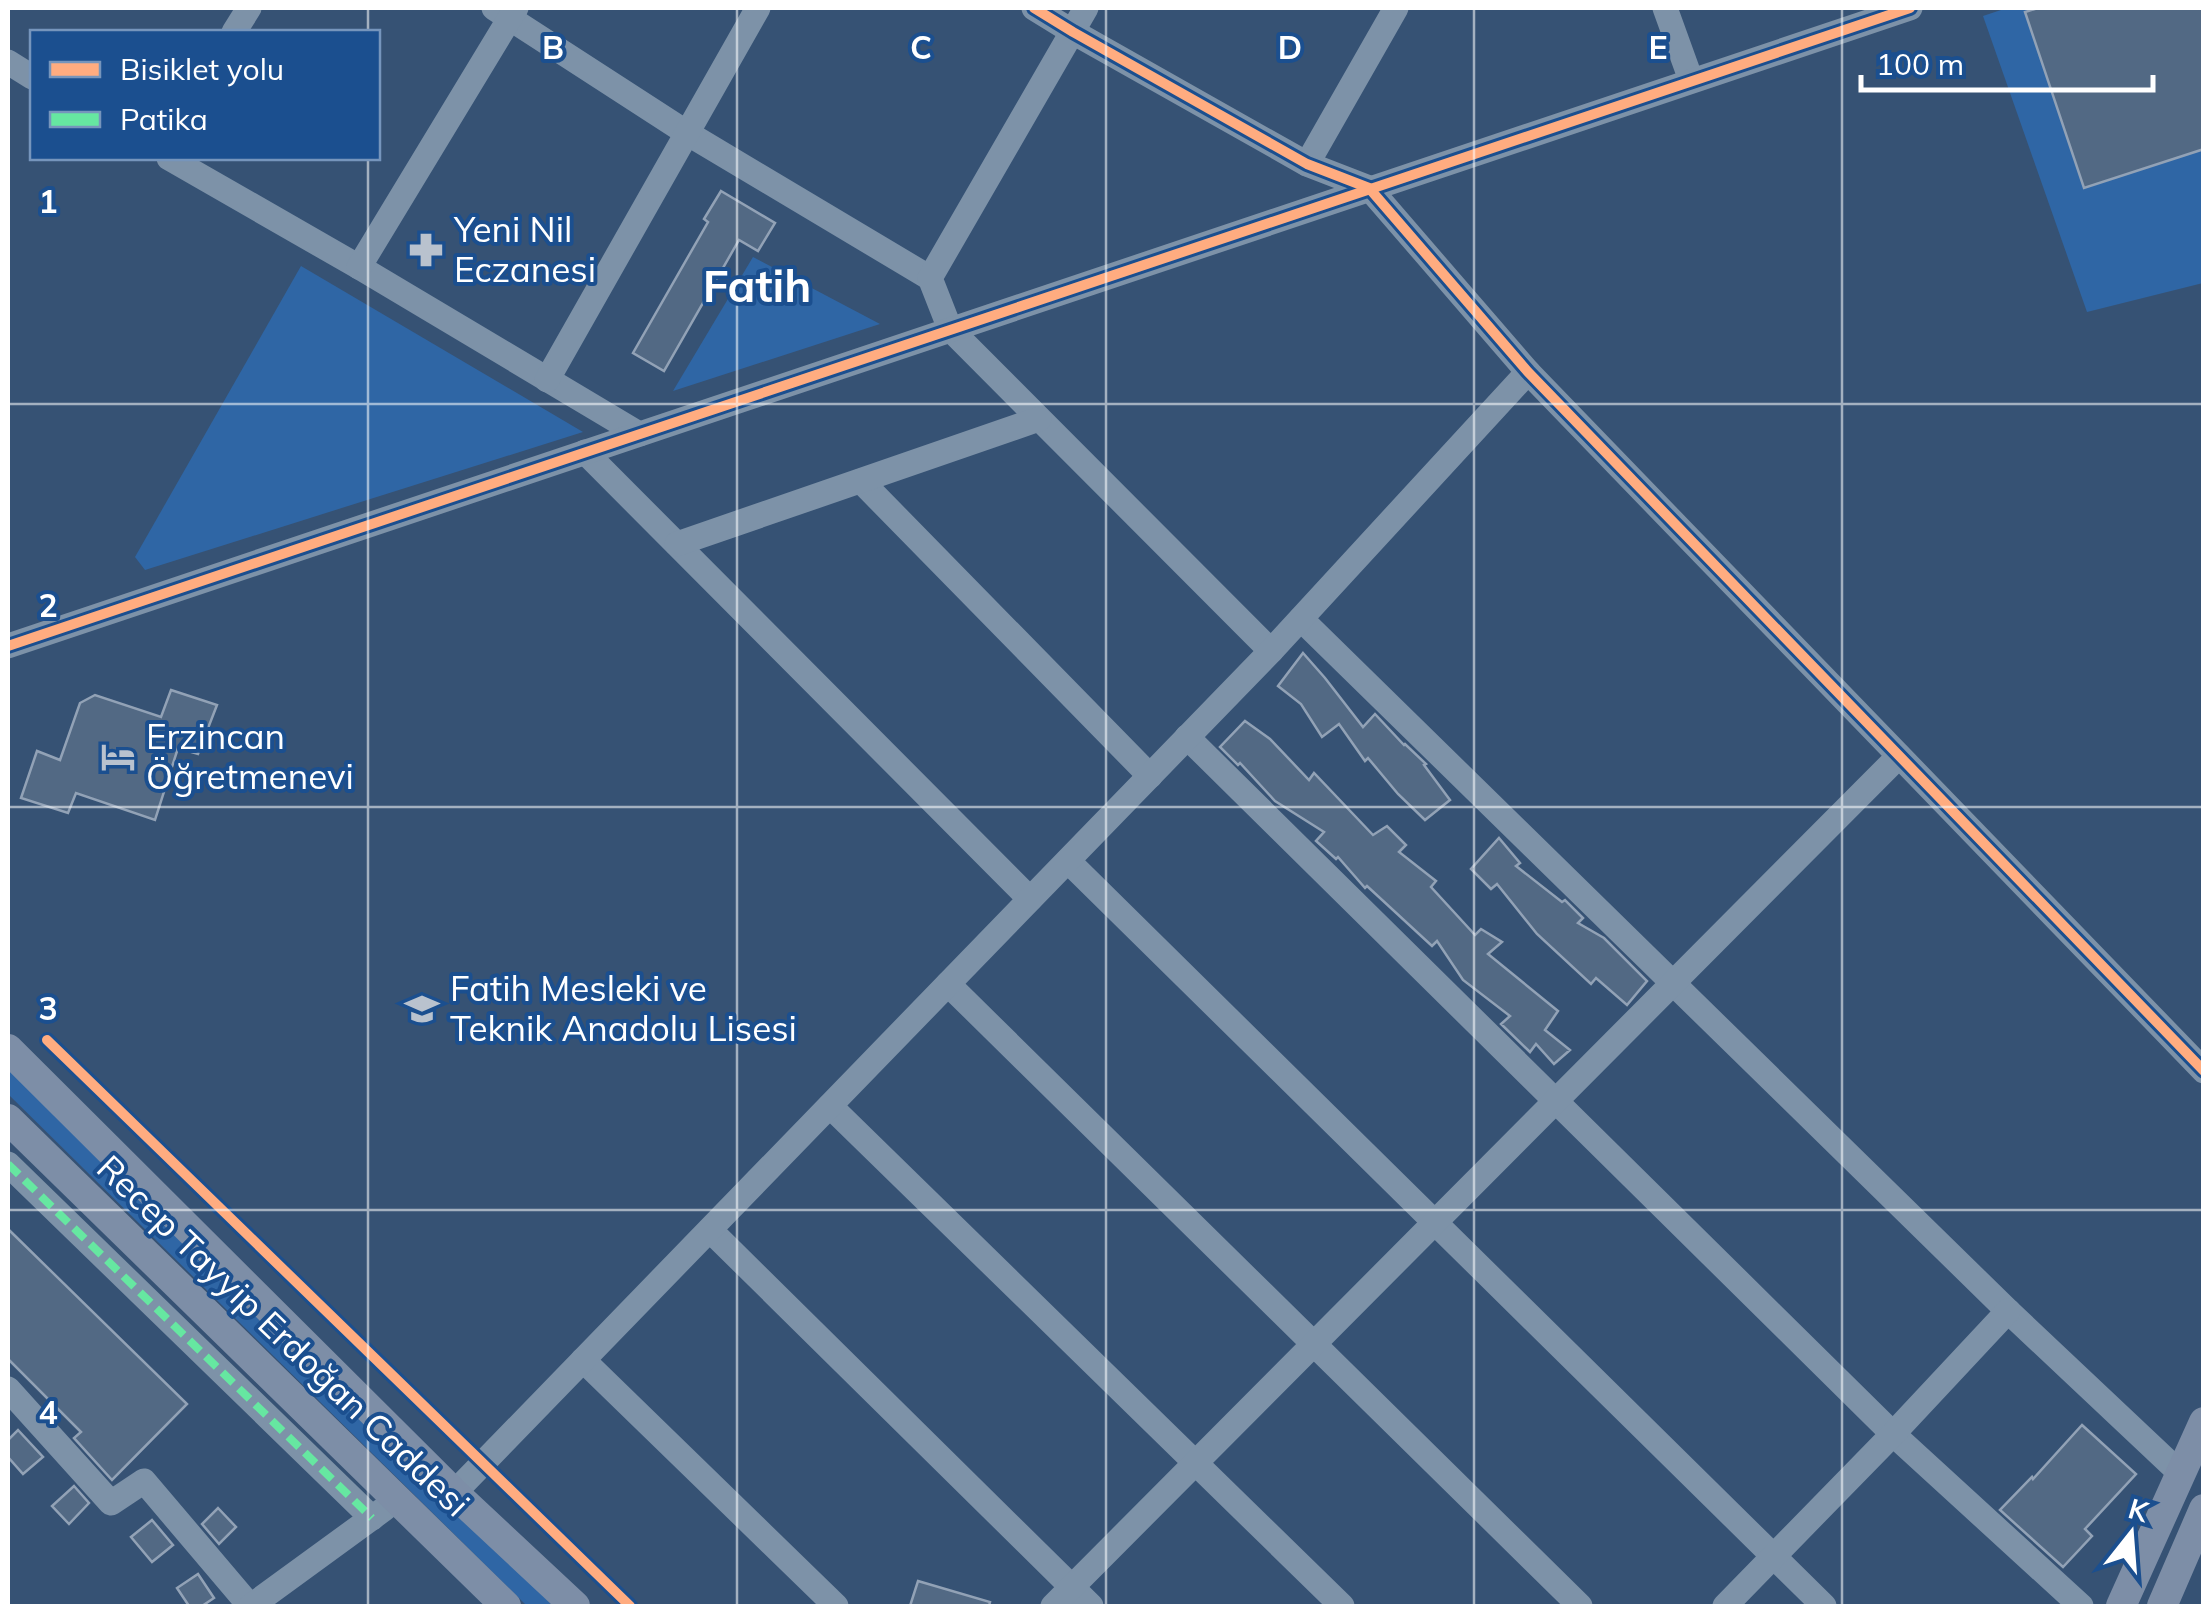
<svg xmlns="http://www.w3.org/2000/svg" width="2211" height="1614" font-family="Mulish,sans-serif">
  <style>
    .green { fill: #2f66a5 }
    .building { fill: #526984; stroke: #92a2b6; stroke-width: 2.5 }
    .lines { fill: none; stroke-linecap: round; stroke-linejoin: round }
    .minor { stroke: #7d92a8; stroke-width: 25 }
    .major { stroke: #7d8ea7; stroke-width: 30 }
    .quiet { stroke: #66e7a1; stroke-width: 8; stroke-dasharray: 15 8; stroke-linecap: butt }
    .cycleway-casing { stroke: #1b4f8f; stroke-width: 16 }
    .cycleway { stroke: #ffac80; stroke-width: 10 }
    .grid { fill: none; stroke: #fff; stroke-width: 2.5; stroke-opacity: 0.55 }
    .labels { text-anchor: middle; stroke-width: 8; stroke-linejoin: round; paint-order: stroke }
    .poi-label { font-size: 35px; fill: #fff; stroke: #1b4f8f; text-anchor: start }
    .street-label { font-size: 35px; fill: #fff; stroke: #1b4f8f }
    .district-label { font-size: 45px; font-weight: bold; fill: #fff; stroke: #1b4f8f }
    .grid-label { font-size: 32px; text-anchor: middle; font-weight: bold; fill: #fff; stroke: #1b4f8f; stroke-width: 8; stroke-linejoin: round; paint-order: stroke }
  </style>
  <rect width="100%" height="100%" fill="#365274"/>
  <g class="green">
    <polygon points="2007,8 2203,8 2203,283 2087,312 1983,16"/>
    <polygon points="753,257 880,324 673,391"/>
    <polygon points="301,266 583,432 145,570 135,557"/>
    <polygon points="8,1068 553,1606 527,1606 8,1094"/>
  </g>
  <g class="building">
    <polygon points="2038,8 2204,8 2204,149 2084,188 2025,12"/>
    <polygon points="721,191 775,223 758,251 739,240 664,371 633,353 708,222 704,219"/>
    <polygon points="1303,653 1325,678 1363,727 1375,714 1404,745 1405,744 1426,764 1424,765 1450,800 1425,820 1398,794 1368,758 1365,761 1339,724 1322,737 1301,704 1278,686"/>
    <polygon points="171,690 217,705 198,754 178,748 155,820 76,793 68,813 21,798 37,751 60,760 80,703 95,695 161,717"/>
    <polygon points="1245,721 1270,739 1309,780 1314,773 1373,835 1387,826 1406,845 1399,852 1436,881 1431,887 1475,935 1481,929 1502,942 1488,954 1558,1011 1545,1030 1570,1050 1554,1064 1536,1044 1530,1052 1501,1024 1510,1016 1463,980 1437,941 1432,946 1367,886 1365,888 1338,857 1336,859 1316,841 1324,832 1275,801 1240,763 1238,765 1220,747"/>
    <polygon points="1499,838 1520,863 1516,866 1562,902 1565,900 1583,918 1578,923 1604,938 1647,981 1627,1005 1596,978 1591,984 1537,934 1497,884 1491,889 1471,869"/>
    <polygon points="8,1229 187,1404 112,1480 74,1438 81,1432 8,1359"/>
    <polygon points="2082,1425 2136,1474 2085,1529 2092,1536 2063,1567 2000,1510 2032,1477 2033,1479"/>
    <polygon points="18,1430 43,1457 23,1474 8,1457 8,1440"/>
    <polygon points="74,1486 89,1503 69,1524 52,1506"/>
    <polygon points="218,1508 236,1527 219,1544 202,1524"/>
    <polygon points="152,1520 173,1545 152,1562 131,1537"/>
    <polygon points="198,1574 214,1598 202,1606 189,1606 177,1588"/>
    <polygon points="918,1581 990,1602 989,1606 910,1606"/>
  </g>
  <g class="lines">
    <g class="minor">
      <polyline points="494,8 687,133 930,278"/>
      <polyline points="1034,8 1073,32 1307,164 1369,188 1528,372 2204,1071"/>
      <polyline points="1086,8 930,278 950,329 1271,651"/>
      <polyline points="1665,8 1691,80"/>
      <polyline points="234,32 249,8"/>
      <polyline points="8,62 32,77"/>
      <polyline points="169,158 359,267 639,434"/>
      <polyline points="1307,164 1396,8"/>
      <polyline points="359,267 516,8"/>
      <polyline points="547,380 758,8"/>
      <polyline points="585,452 1030,899"/>
      <polyline points="861,481 1150,776"/>
      <polyline points="677,544 1039,419"/>
      <polyline points="1301,619 2008,1311 2181,1474"/>
      <polyline points="8,646 1910,8"/>
      <polyline points="1187,737 1893,1434 2081,1606"/>
      <polyline points="1068,861 1824,1606"/>
      <polyline points="948,984 1580,1606"/>
      <polyline points="830,1106 1342,1606"/>
      <polyline points="8,1164 372,1518"/>
      <polyline points="710,1230 1091,1606"/>
      <polyline points="583,1360 836,1606"/>
      <polyline points="8,1389 111,1503 144,1481 250,1606"/>
      <polyline points="454,1493 1271,651 1528,372"/>
      <polyline points="251,1606 384,1509"/>
      <polyline points="1053,1606 1899,756"/>
      <polyline points="1725,1606 1893,1434 2008,1311"/>
    </g>
    <g class="major">
      <polyline points="8,1049 454,1493 575,1606"/>
      <polyline points="8,1119 506,1606"/>
      <polyline points="2121,1606 2204,1422"/>
      <polyline points="2162,1606 2204,1509"/>
    </g>
    <polyline class="quiet" points="8,1164 372,1518"/>
    <g class="cycleway-casing">
      <g id="cycleway">
        <polyline points="1034,8 1073,32 1307,164 1369,188 1528,372 2204,1071"/>
        <polyline points="8,646 1910,8"/>
        <polyline points="47,1040 630,1606"/>
      </g>
    </g>
    <use href="#cycleway" class="cycleway"/>
  </g>
  <path class="grid" d="M368 8V32M737 8V1606M1106 8V1606M1474 8V1606M1842 8V1606M368 158V1606M8 404H2204M8 807H2204M8 1210H2204"/>
  <defs>
    <g id="pharmacy-bare" transform="scale(2.7)"><path d="M-2-6h4v4h4v4h-4v4h-4v-4h-4v-4h4Z" fill="#b9c2ce" stroke="#1b4f8f" stroke-width="2.5" paint-order="stroke"/></g>
    <g id="hotel-bare" transform="scale(2.7)"><path d="M-6-4.5h1.5V1H6V5H4.5V3h-9V5H-6ZM-4 0a1.8 1.8 0 1 1 3.6 0ZM.5 0V-2.5h3Q6-2.5 6 0Z" fill="#b9c2ce" stroke="#1b4f8f" stroke-width="2.5" paint-order="stroke"/></g>
    <g id="school-bare" transform="scale(2.7)"><path d="M0-5L7-2L0 1L-7-2ZM-4 1L0 2.5L4 1V4Q0 6-4 4Z" fill="#b9c2ce" stroke="#1b4f8f" stroke-width="2.5" paint-order="stroke"/></g>
  </defs>
  <g fill-rule="evenodd">
    <use href="#pharmacy-bare" x="426" y="250"/>
    <use href="#hotel-bare" x="118" y="757"/>
    <use href="#school-bare" x="422" y="1009"/>
  </g>
  <g class="labels">
    <g class="poi-label">
      <text x="454" y="242">Yeni Nil<tspan x="454" dy="40">Eczanesi</tspan></text>
      <text x="146" y="749">Erzincan<tspan x="146" dy="40">Öğretmenevi</tspan></text>
      <text x="450" y="1001">Fatih Mesleki ve<tspan x="450" dy="40">Teknik Anadolu Lisesi</tspan></text>
    </g>
    <g class="street-label">
      <text transform="translate(283 1336) rotate(44)" y="12">Recep Tayyip Erdoğan Caddesi</text>
    </g>
    <g class="district-label">
      <text x="757" y="302">Fatih</text>
    </g>
  </g>
  <g class="grid-label">
    <text x="553" y="59">B</text>
    <text x="921" y="59">C</text>
    <text x="1290" y="59">D</text>
    <text x="1658" y="59">E</text>
    <text x="48" y="213">1</text>
    <text x="48" y="617">2</text>
    <text x="48" y="1020">3</text>
    <text x="48" y="1424">4</text>
  </g>
  <rect width="2211" height="1614" fill="none" stroke="#ffffff" stroke-width="20"/>
  <rect x="30" y="30" width="350" height="130" fill="#1b4f8f" stroke="#7695bc" stroke-width="2.5"/>
  <rect x="50" y="62" width="50" height="15" fill="#ffac80" stroke="#7695bc" stroke-width="2.5"/>
  <text x="120" y="80" font-size="30" fill="#ffffff">Bisiklet yolu</text>
  <rect x="50" y="112" width="50" height="15" fill="#66e7a1" stroke="#7695bc" stroke-width="2.5"/>
  <text x="120" y="130" font-size="30" fill="#ffffff">Patika</text>
  <g transform="translate(2131 1534) rotate(17)" stroke="#1b4f8f" stroke-width="8" paint-order="stroke">
  <path d="M0-8L18 38L0 25L-18 38Z" fill="#ffffff"/>
  <text y="-15" font-size="28" font-weight="bold" text-anchor="middle" fill="#ffffff">K</text>
  </g>
  <path d="M1861 75v15h292v-15" fill="none" stroke="#ffffff" stroke-width="5"/>
  <text x="1876" y="75" font-size="30" fill="#ffffff" stroke="#1b4f8f" stroke-width="8" paint-order="stroke">100 m</text>
</svg>
